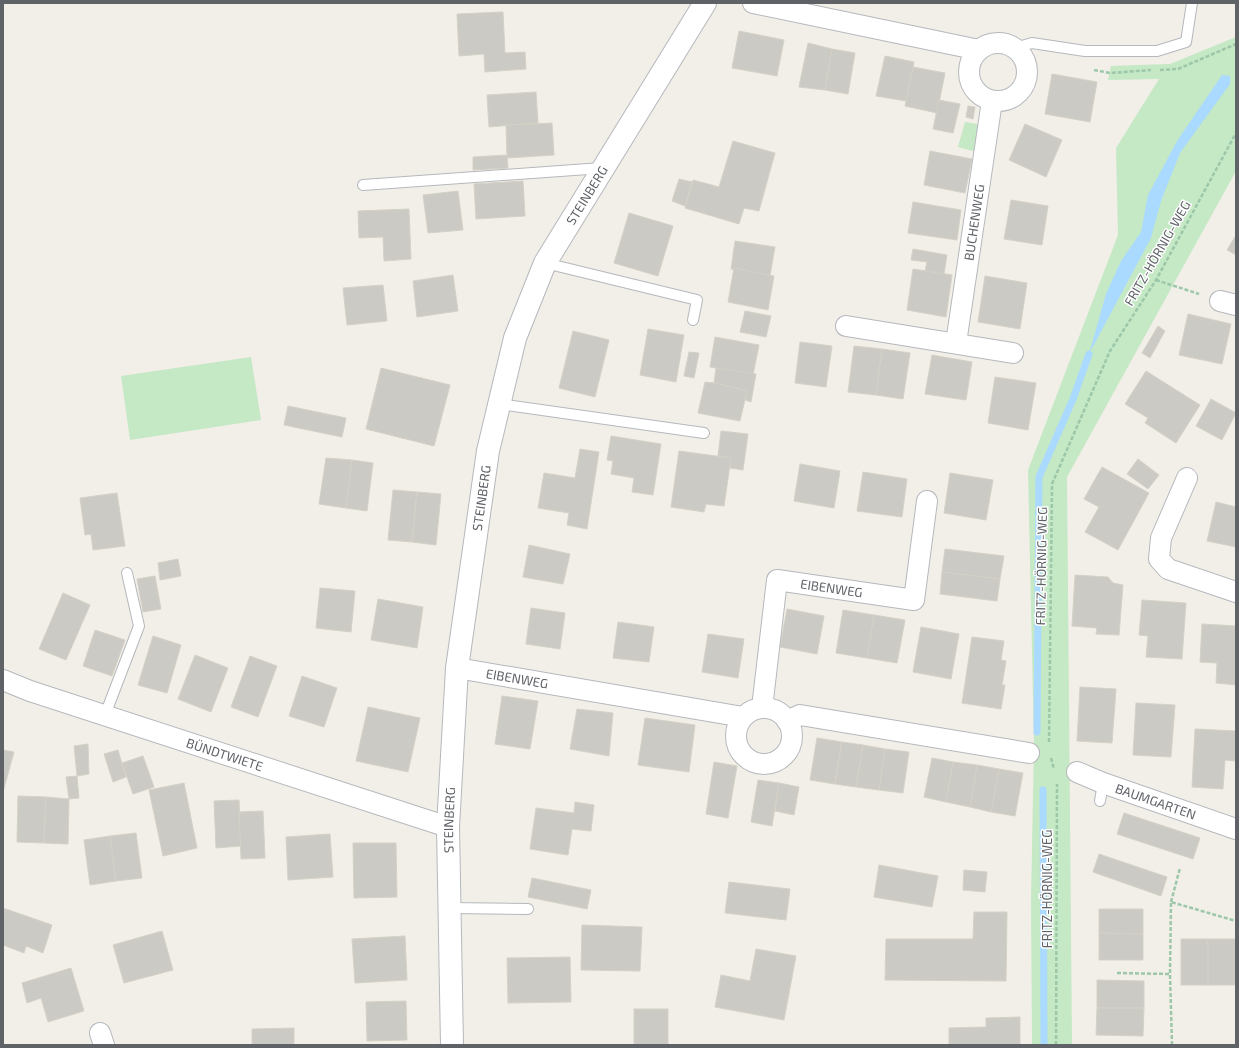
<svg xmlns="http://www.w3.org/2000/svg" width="1239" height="1048" font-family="'Exo 2',sans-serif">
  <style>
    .green { fill: #c5e8c5 }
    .water { fill: #aadaff }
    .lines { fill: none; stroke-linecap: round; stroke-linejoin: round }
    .stream { stroke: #aadaff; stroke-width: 7 }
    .building { fill: #cccac5; stroke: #d6d1c6 }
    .service-casing { stroke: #b5b8bc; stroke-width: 12 }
    .minor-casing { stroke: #b5b8bc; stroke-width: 22 }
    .tertiary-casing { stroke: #b5b8bc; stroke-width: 24 }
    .path { stroke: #9cc7a9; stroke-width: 2.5; stroke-dasharray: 4 2; stroke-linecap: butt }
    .service { stroke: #fff; stroke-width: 10 }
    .minor { stroke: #fff; stroke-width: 20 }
    .tertiary { stroke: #fff; stroke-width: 22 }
    .labels { text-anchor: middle; stroke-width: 3; stroke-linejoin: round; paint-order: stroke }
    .street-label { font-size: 13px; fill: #5f6368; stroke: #fff }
  </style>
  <rect width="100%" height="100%" fill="#f1efe8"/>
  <g class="green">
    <polygon points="1236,37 1236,171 1067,477 1072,1045 1032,1045 1031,900 1034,744 1028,470 1118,235 1116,148 1159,79 1108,80 1111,66 1170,64"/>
    <polygon points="965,122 989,126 984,154 958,147"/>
    <polygon points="251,357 261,420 130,440 121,376"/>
  </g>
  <polygon class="water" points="1222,75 1230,76 1230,84 1180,153 1161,201 1151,238 1089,354 1106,294 1121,261 1141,232 1148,195 1177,141"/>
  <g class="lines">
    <g class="stream">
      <polyline points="1037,732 1039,477 1073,399 1089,354"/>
      <polyline points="1043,790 1044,1045"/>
    </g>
  </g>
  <g class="building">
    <polygon points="503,12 505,53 525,52 526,69 485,72 484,54 459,56 457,14"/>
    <polygon points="739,31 784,40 777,76 732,68"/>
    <polygon points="808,43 832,49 825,90 799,87"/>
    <polygon points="832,49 855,53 848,94 825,90"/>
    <polygon points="885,56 914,62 906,101 876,96"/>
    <polygon points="913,67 945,73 937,113 905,106"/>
    <polygon points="1052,74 1097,82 1090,122 1045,114"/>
    <polygon points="536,92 538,123 489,127 487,95"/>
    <polygon points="939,100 960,104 953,133 933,129"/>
    <polygon points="968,106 975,107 973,119 966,117"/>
    <polygon points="552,123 554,155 507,158 506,125"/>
    <polygon points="1025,124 1062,140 1046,177 1009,160"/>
    <polygon points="733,141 775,153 759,211 744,208 739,224 685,208 693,180 719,187"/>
    <polygon points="930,151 972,159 965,193 924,185"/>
    <polygon points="507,155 508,168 473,170 473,157"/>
    <polygon points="679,179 692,182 685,206 672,201"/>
    <polygon points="523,181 525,216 476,219 474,184"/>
    <polygon points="458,191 463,230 428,233 423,195"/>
    <polygon points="1011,200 1048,206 1042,245 1004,239"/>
    <polygon points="913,202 961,210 957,240 908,233"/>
    <polygon points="409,209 411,259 384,261 383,237 359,238 358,211"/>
    <polygon points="629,213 673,226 658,276 614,263"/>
    <polygon points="1236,235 1236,255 1227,250"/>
    <polygon points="735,241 775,247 770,276 731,269"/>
    <polygon points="913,249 947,255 944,274 925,271 927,262 911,260"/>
    <polygon points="734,268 774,276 768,310 728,302"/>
    <polygon points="913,269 952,275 946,317 907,310"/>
    <polygon points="453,275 458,311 417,317 413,281"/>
    <polygon points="985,276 1027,283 1020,329 978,322"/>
    <polygon points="383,285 387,321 347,325 343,288"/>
    <polygon points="745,311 771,316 766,337 740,332"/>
    <polygon points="1188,314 1231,324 1222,364 1179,355"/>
    <polygon points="1158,326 1165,331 1150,358 1142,353"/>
    <polygon points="648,329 684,335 676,382 640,375"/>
    <polygon points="573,331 609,340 595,397 559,388"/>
    <polygon points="715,337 759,345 753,375 710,367"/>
    <polygon points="800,342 832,346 826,387 795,383"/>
    <polygon points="854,346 882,349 876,395 848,392"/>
    <polygon points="882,349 910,353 903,399 876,395"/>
    <polygon points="689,352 699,353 694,378 684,376"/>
    <polygon points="932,355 972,362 966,400 925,394"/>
    <polygon points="381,368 450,385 434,446 366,429"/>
    <polygon points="716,368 756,374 751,402 745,400 747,391 714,383"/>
    <polygon points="1146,371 1200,405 1176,443 1145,423 1148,418 1125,404"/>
    <polygon points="995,377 1036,383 1028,430 988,423"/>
    <polygon points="705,382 714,383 747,391 740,421 698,413"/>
    <polygon points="1211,399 1236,413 1222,440 1196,426"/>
    <polygon points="288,406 346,418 342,437 284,425"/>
    <polygon points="721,431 748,434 743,470 730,468 731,458 718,456"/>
    <polygon points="611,436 661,444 653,495 632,492 634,478 611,474 613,461 607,460"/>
    <polygon points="580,449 599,452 587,529 567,525 569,513 538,508 544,473 575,478"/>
    <polygon points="679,451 731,458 724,506 706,504 704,512 671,507"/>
    <polygon points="326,458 352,460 346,508 319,504"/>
    <polygon points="1138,459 1159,475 1148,489 1127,474"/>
    <polygon points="352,460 373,463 367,511 346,508"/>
    <polygon points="800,464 840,471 834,508 794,501"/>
    <polygon points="1102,467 1149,493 1118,550 1085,532 1099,507 1084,499"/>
    <polygon points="863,472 907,479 902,517 857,511"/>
    <polygon points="950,473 993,480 986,520 944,513"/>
    <polygon points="393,490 417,492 412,542 388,540"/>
    <polygon points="417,492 441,494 436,545 412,542"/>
    <polygon points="117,493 125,546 93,550 91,534 85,535 80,498"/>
    <polygon points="1216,502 1236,507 1236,547 1207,541"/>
    <polygon points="529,545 570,554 563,584 523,577"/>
    <polygon points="945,549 1004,556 1000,579 942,572"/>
    <polygon points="178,559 181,576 160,580 158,563"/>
    <polygon points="942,572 1000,579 997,601 940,594"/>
    <polygon points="1075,575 1108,577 1113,583 1123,585 1119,635 1096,634 1097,628 1072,626"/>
    <polygon points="155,576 161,609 143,612 137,579"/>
    <polygon points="320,588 355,591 351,632 316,628"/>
    <polygon points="63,593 90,605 66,660 39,649"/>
    <polygon points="378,599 423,607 417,648 371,640"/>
    <polygon points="1142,600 1186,603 1182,659 1146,657 1148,636 1139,635"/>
    <polygon points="531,608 565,613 560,649 526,644"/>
    <polygon points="787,609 824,616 817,654 780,647"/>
    <polygon points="843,610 874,615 867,658 836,653"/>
    <polygon points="874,615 905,620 897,663 867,658"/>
    <polygon points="618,622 654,627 649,662 613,658"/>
    <polygon points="1202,624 1236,626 1236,685 1216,683 1217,663 1200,662"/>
    <polygon points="921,627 959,634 951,679 913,672"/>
    <polygon points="95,630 125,640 112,676 83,666"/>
    <polygon points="708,634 744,639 738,678 702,672"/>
    <polygon points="153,636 181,645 167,693 138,685"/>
    <polygon points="972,637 1004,641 1001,660 1006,661 1002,685 1005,685 1001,709 962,703"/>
    <polygon points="195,655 228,668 211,712 178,699"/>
    <polygon points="250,656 277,666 258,717 231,707"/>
    <polygon points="302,676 337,688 324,727 289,716"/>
    <polygon points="1080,687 1116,689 1112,743 1077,741"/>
    <polygon points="502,696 538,701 530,749 495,744"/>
    <polygon points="1136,703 1175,705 1171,757 1133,755"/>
    <polygon points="368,707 420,718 408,772 356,761"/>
    <polygon points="577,709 613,713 609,756 570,749"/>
    <polygon points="645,718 695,725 689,772 638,765"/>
    <polygon points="1195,729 1236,731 1236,761 1225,760 1223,789 1192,787"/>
    <polygon points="817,738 842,742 835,784 810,780"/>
    <polygon points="842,742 863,745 856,787 835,784"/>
    <polygon points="88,744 89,774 77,776 74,746"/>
    <polygon points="863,745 885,749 879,790 856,787"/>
    <polygon points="885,749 909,752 903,793 879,790"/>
    <polygon points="3,750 14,752 3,792"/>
    <polygon points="118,750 126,777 113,782 104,754"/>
    <polygon points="143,756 154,787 133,794 122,763"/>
    <polygon points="932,758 953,762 946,802 924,797"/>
    <polygon points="714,762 737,766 728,818 706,814"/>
    <polygon points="953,762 977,765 970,807 946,802"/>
    <polygon points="977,765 999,769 991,812 970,807"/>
    <polygon points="999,769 1023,773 1015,816 991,812"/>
    <polygon points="77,776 79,798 69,799 66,777"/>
    <polygon points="758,780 779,783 772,826 751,822"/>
    <polygon points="184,783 197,848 163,856 149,790"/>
    <polygon points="779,783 799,787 794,815 775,811"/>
    <polygon points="18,796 46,797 44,843 17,842"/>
    <polygon points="46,797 69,799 68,844 44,843"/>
    <polygon points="239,800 241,846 216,848 214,801"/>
    <polygon points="575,802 594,805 591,831 572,829 568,855 530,849 536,808 574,813"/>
    <polygon points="263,811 265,858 241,859 239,812"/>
    <polygon points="1124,813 1200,838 1193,859 1117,834"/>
    <polygon points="136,833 142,878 116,881 110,836"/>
    <polygon points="330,834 333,877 288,880 286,837"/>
    <polygon points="110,836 116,881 90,885 84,840"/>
    <polygon points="353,843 396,843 397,897 354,898"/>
    <polygon points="1099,854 1167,877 1161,896 1093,872"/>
    <polygon points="879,865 938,876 932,907 874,897"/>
    <polygon points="964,870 987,872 985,892 963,890"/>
    <polygon points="532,878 591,890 587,909 528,897"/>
    <polygon points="729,882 790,889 786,920 725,913"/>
    <polygon points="3,908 52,925 43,953 26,946 24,953 3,945"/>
    <polygon points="1099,909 1143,909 1143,934 1099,933"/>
    <polygon points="974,912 1007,912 1006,981 885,980 886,939 973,939"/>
    <polygon points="582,925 642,927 640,971 581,970"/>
    <polygon points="162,931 173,970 124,983 113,945"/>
    <polygon points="1099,933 1143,934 1143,960 1099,960"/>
    <polygon points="405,936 407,980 355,983 352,939"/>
    <rect x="1181" y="939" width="27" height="46"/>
    <rect x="1208" y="939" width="27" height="46"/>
    <polygon points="756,949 796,956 784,1020 715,1007 721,975 750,981"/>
    <polygon points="570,957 571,1002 508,1003 507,958"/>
    <polygon points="71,968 84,1011 48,1022 41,998 27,1003 22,983"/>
    <polygon points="1097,980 1144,981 1144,1008 1097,1008"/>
    <polygon points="406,1001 407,1040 367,1041 366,1002"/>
    <polygon points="1097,1008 1144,1008 1143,1036 1096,1035"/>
    <rect x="634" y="1009" width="34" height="36"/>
    <polygon points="1020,1017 1020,1045 949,1045 949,1028 986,1027 986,1018"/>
    <polygon points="294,1028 294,1045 252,1045 252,1029"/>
  </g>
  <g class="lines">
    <g class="service-casing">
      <g id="service">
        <polyline points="1015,48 1032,43 1085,51 1157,51 1186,42 1192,3"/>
        <polyline points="363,185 602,168"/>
        <polyline points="545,263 697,300 693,320"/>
        <polyline points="499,404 704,433"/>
        <polyline points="105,715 139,626 127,573"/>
        <polyline points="1100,801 1103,783"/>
        <polyline points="449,908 528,909"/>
      </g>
    </g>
    <g class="minor-casing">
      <g id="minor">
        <polyline points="753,3 979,50"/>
        <circle cx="998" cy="72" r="29"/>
        <polyline points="1220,301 1236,305"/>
        <polyline points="846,326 1013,353"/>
        <path id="s1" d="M956 343 992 101"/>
        <polyline points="1187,478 1161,538 1159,559 1168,569 1236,592"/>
        <path id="s2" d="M457 668 743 717"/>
        <path id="s3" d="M3 680 30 691 448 827"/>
        <path id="s4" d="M762 708 777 580 914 600 927 501"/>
        <circle cx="764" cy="736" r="28"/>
        <polyline points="787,721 800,715 1029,753"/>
        <path id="s5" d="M1077 772 1103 783 1236 829"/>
        <polyline points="100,1033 104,1045"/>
      </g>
    </g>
    <g class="tertiary-casing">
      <g id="tertiary">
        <path id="s6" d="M452 1045 448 827 457 668 488 451 515 338 545 263 705 3"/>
      </g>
    </g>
    <g class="path">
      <polyline points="1094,70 1110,73 1151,70"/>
      <polyline points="1160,70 1178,69 1236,44"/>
      <polyline points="1156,280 1199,294"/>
      <polyline points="1049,742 1052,484 1110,351 1156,280 1236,133"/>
      <polyline points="1051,758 1054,769"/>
      <polyline points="1171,902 1180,868"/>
      <polyline points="1117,973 1170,974"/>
      <polyline points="1056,1045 1057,784"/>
      <polyline points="1172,1045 1170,974 1171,902 1236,921"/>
    </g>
    <use href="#service" class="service"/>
    <use href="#minor" class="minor"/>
    <use href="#tertiary" class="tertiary"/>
  </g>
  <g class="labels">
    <g class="street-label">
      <text dy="5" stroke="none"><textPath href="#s6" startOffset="873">STEINBERG</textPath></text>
      <text dy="5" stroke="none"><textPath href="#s1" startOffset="122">BUCHENWEG</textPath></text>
      <text transform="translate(1157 253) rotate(-60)" y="5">FRITZ-HÖRNIG-WEG</text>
      <text dy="5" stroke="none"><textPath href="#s6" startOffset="549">STEINBERG</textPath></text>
      <text transform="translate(1041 566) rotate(-89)" y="5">FRITZ-HÖRNIG-WEG</text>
      <text dy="5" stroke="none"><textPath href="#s4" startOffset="184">EIBENWEG</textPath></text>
      <text dy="5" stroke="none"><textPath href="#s2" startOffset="61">EIBENWEG</textPath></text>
      <text dy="5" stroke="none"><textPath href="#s3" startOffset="234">BÜNDTWIETE</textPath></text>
      <text dy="5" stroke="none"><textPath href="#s5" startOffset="84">BAUMGARTEN</textPath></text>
      <text dy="5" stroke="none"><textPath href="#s6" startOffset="225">STEINBERG</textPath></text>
      <text transform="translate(1047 889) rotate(-90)" y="5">FRITZ-HÖRNIG-WEG</text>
    </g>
  </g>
  <rect width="1239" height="1048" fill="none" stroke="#5f6368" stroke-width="8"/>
</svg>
